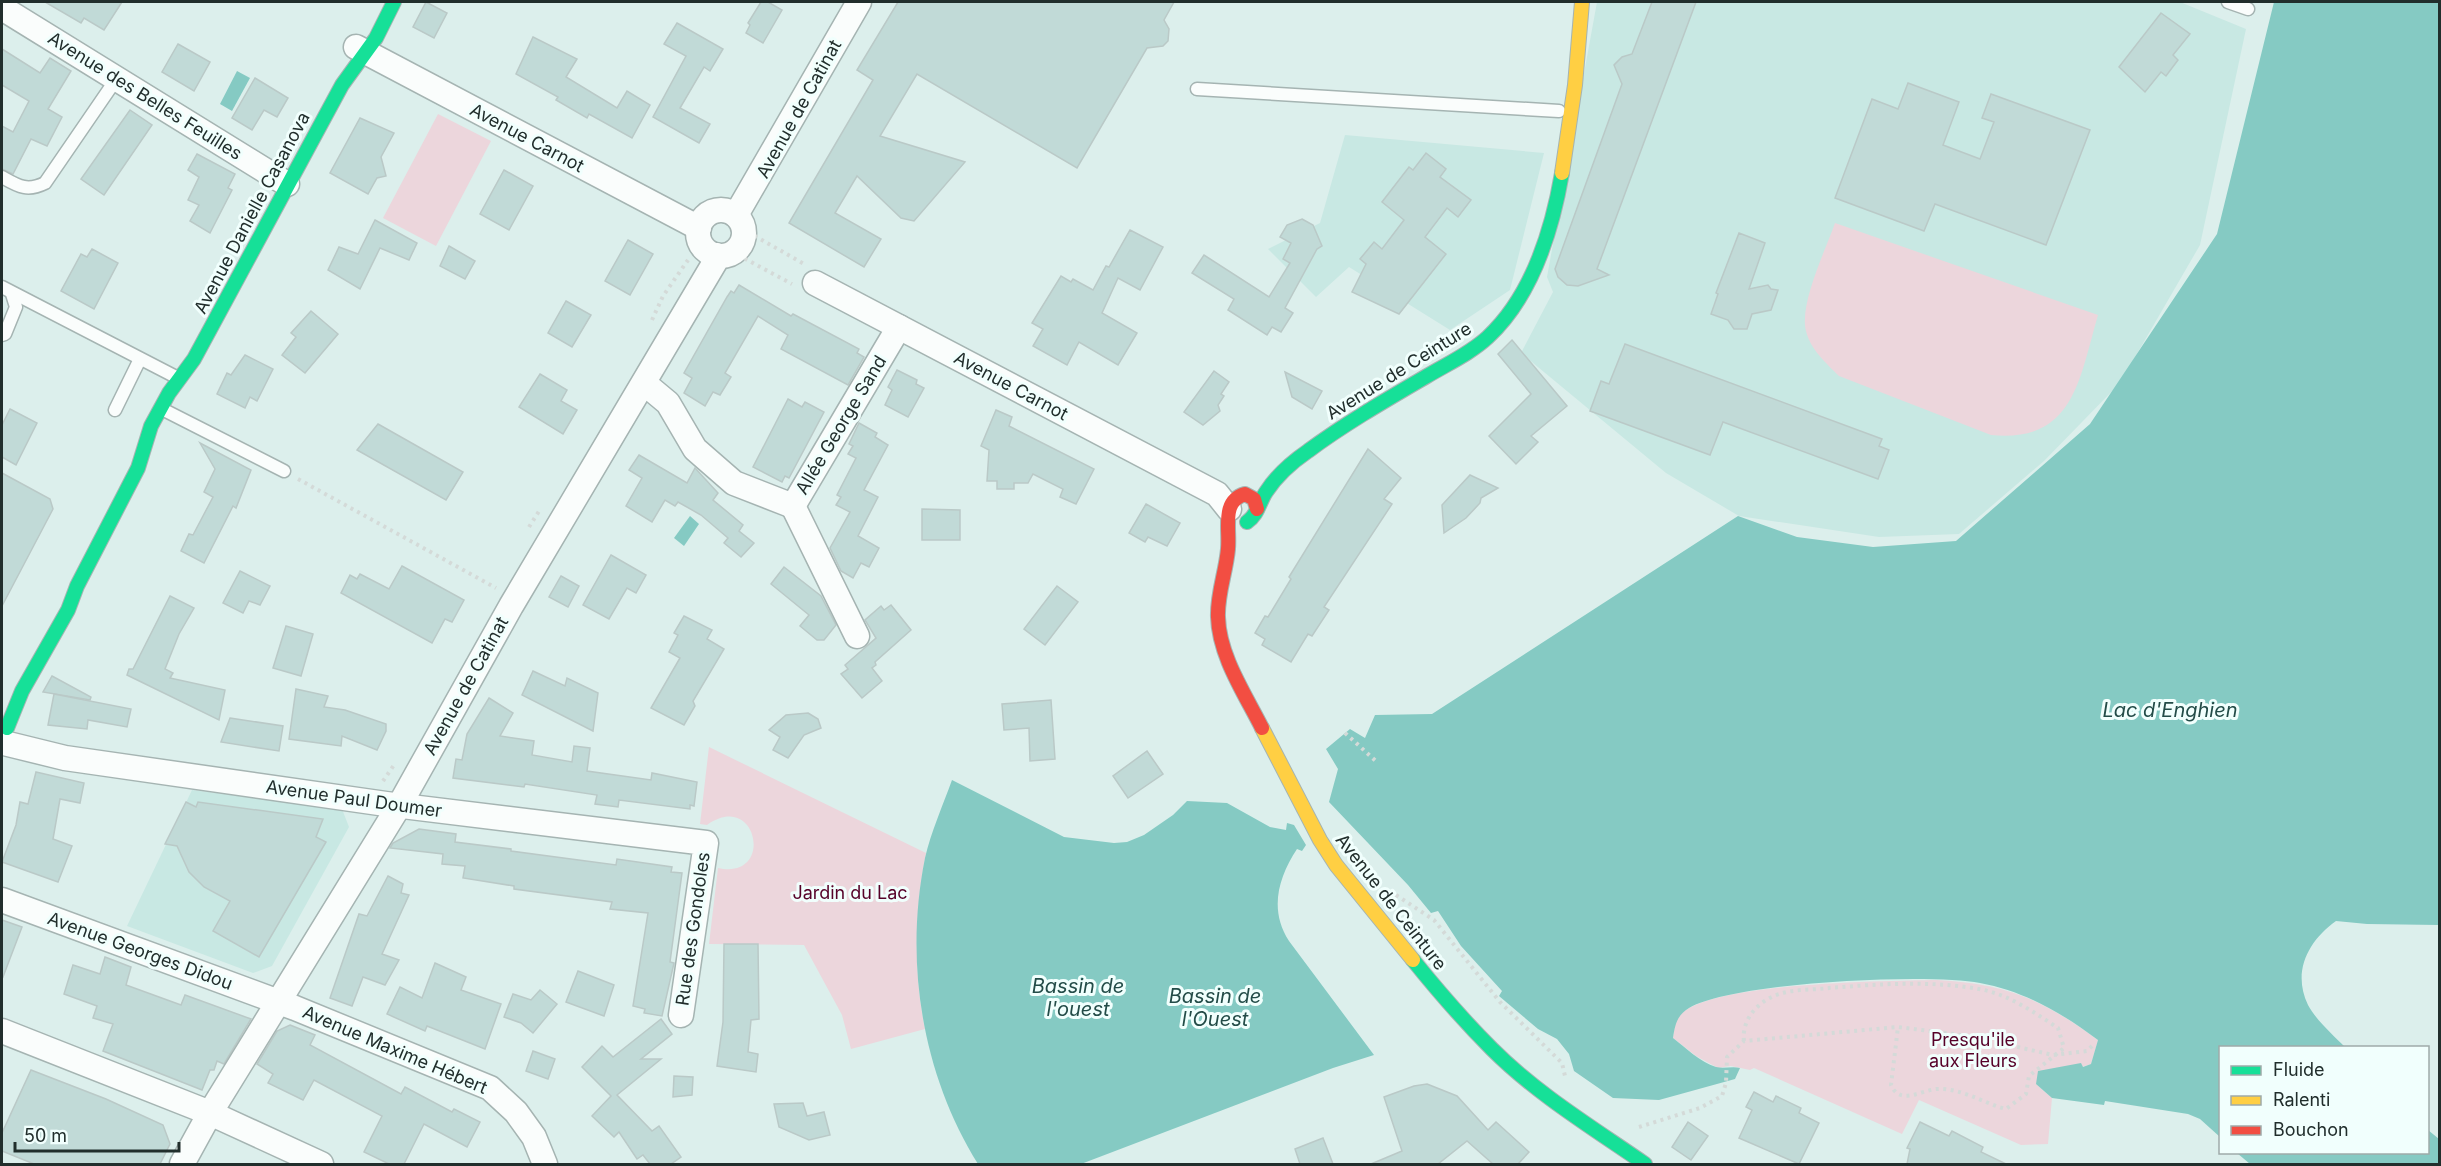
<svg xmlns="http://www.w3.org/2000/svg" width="2441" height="1166" font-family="Inter,sans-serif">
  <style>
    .built { fill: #c8e8e3 }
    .green { fill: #ecd6dc }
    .water { fill: #85cac3 }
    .building { fill: #c1dad7; stroke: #bac9c7; stroke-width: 1.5 }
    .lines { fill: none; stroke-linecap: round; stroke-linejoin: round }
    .lane-casing { stroke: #a5b4b2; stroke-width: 15 }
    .street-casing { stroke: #a5b4b2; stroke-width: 27 }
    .fast-casing { stroke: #a5b4b2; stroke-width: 16 }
    .slow-casing { stroke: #a5b4b2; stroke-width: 16 }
    .jam-casing { stroke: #a5b4b2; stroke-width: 16 }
    .path { stroke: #d4dad8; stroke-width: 4; stroke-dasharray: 3 4.5; stroke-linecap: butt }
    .lane { stroke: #fafdfc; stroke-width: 12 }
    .street { stroke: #fafdfc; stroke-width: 24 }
    .fast { stroke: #16e098; stroke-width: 14 }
    .slow { stroke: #ffcf43; stroke-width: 14 }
    .jam { stroke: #f24e42; stroke-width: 14 }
    .labels { text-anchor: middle; stroke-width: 6; stroke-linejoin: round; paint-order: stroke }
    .street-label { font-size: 18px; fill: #212e2c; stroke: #f1fffd }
    .park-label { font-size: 18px; fill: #560128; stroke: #f1fffd }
    .water-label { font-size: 20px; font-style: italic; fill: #234c48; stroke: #f1fffd }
  </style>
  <rect width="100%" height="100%" fill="#dcefec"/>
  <g class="built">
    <polygon points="1597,2 2180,2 2246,29 2200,245 2120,383 2044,461 1959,534 1879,537 1739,516 1666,473 1521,353 1553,292 1547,277"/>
    <polygon points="1345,135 1544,153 1510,290 1450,330 1349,267 1316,297 1268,249 1320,223"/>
    <polygon points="192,790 342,809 349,827 272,966 253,973 127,926"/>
  </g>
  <g class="green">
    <polygon points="438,114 491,141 436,246 383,218"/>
    <path d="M1835 223 2098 315C2079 380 2074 443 1991 435L1839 376C1827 364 1810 349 1806 331 1799 304 1826 249 1835 223Z"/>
    <path d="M709 747 926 853C915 909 913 973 925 1029L851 1049 842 1015 804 945 709 944 718 868C775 881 758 789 707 825L700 824Z"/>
    <path d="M1937 980C2007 984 2042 999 2098 1040L2091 1064 2082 1067 2081 1063 2036 1084 2052 1098 2048 1144 2021 1145 1919 1100 1902 1134 1754 1068 1750 1070 1731 1066 1718 1068 1696 1056 1673 1038C1674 1031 1675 1021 1679 1016 1707 982 1889 981 1937 980Z"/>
  </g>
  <g class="water">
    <path d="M2274 2H2439V925L2367 924 2336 921C2308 941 2292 972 2308 1005 2316 1020 2333 1035 2345 1047L2220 1048V1137L2200 1119 2188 1114 2105 1101 2104 1105 2052 1098 2036 1084 2038 1071 2081 1063 2083 1067 2091 1064 2098 1040C2062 1013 2024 991 1980 983 1928 973 1733 982 1689 1008 1677 1015 1675 1025 1673 1038 1686 1048 1700 1062 1716 1067 1724 1069 1732 1066 1740 1068L1735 1079 1659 1100 1613 1098 1574 1071 1569 1054 1557 1039 1538 1029 1499 996 1502 991 1461 946 1438 911 1431 913 1408 885 1329 802 1338 769 1326 749 1350 729 1365 738 1375 715 1432 714 1738 516 1797 537 1873 547 1956 541 2090 424 2217 234Z"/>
    <polygon points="237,71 250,78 232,111 220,104"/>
    <polygon points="690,516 699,524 684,546 674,538"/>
    <path d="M952 780 1064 837 1114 843 1127 842 1144 835 1173 815 1187 801 1227 803 1270 827 1286 830 1287 823 1294 825 1306 845 1302 851 1297 849C1278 878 1269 910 1289 941L1374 1055 1333 1068 1081 1164H978C922 1074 904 962 925 858 931 832 943 805 952 780Z"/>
    <polygon points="2428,1130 2439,1139 2439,1164 2250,1164 2237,1153 2428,1152"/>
  </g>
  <g class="building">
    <polygon points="45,2 122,2 104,30 84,18 81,23"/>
    <polygon points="426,2 447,13 434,38 413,27"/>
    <polygon points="761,2 768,2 782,10 763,43 746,33 750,25 748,23"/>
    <polygon points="898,2 1174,2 1164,20 1169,29 1168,41 1163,46 1147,48 1077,168 917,74 880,136 965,162 914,221 901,218 857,176 835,213 881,239 864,267 789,223 873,80 857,70"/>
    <polygon points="1652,2 1696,2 1597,269 1609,275 1578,286 1567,285 1558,277 1555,269 1622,84 1614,65 1622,57 1632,54"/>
    <polygon points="2161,13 2190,34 2173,55 2178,60 2166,76 2161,72 2145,92 2119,67"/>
    <polygon points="677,23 723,49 710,71 704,67 680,108 710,124 699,143 653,117 686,56 664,44"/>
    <polygon points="533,37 577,59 566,77 617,108 627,91 650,105 632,138 589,114 587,118 556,100 558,97 516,74"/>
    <polygon points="178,44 210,62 194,91 162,72"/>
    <polygon points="2,49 40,73 50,58 71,71 48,109 62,117 47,146 31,139 13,174 2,169 2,126 13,132 29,101 2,85"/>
    <polygon points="255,78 288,98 277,117 264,110 252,130 232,118"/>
    <polygon points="1908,83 1959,102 1943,145 1980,159 1994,122 1982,118 1991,94 2090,130 2046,245 1935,204 1924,231 1835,198 1872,99 1898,109"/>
    <polygon points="130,110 152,125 104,195 81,179"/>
    <polygon points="360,118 394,133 381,157 386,176 377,178 368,194 330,173"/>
    <polygon points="1426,153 1446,169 1440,177 1471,200 1458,217 1447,208 1425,237 1446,254 1399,314 1352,292 1366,264 1360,259 1374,242 1382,249 1404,220 1382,202 1409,167 1413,170"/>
    <polygon points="197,154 235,174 228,188 232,190 210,233 190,221 199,205 188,200 199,177 188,170"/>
    <polygon points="504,170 533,186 509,230 480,214"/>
    <polygon points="1302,219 1313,225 1322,246 1317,249 1285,308 1293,313 1281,332 1272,327 1267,335 1228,310 1234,299 1192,273 1204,255 1269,297 1290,263 1283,259 1291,243 1280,237 1287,225"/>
    <polygon points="375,220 417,243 409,260 380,248 360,289 328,270 339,247 358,254"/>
    <polygon points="1130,230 1163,247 1140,290 1118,278 1102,313 1137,333 1118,365 1079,342 1067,365 1033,346 1043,329 1032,323 1061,276 1071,282 1073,279 1093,290 1106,266 1109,267"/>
    <polygon points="1739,233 1765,243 1749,289 1768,285 1771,289 1778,290 1771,310 1752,314 1747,329 1734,329 1728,320 1711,314 1718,294 1716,293"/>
    <polygon points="628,240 653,254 630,295 605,281"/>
    <polygon points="449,246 475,261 465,279 440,266"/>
    <polygon points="92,249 118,263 94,309 61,291 81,254 87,257"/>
    <polygon points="739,285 791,316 793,314 859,349 857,353 864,357 848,385 781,349 788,335 758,316 725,373 731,377 720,395 713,392 705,406 684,393 692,378 684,373 727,297 731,291 734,293"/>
    <polygon points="566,301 591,315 572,347 548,333"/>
    <polygon points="311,311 338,334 305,373 282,355 296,337 291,333"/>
    <polygon points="1512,340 1567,406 1531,436 1538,442 1516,464 1489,436 1531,394 1498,354"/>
    <polygon points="1625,344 1882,439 1879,446 1889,450 1878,479 1723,422 1710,455 1590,411 1601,381 1609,384"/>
    <polygon points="245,355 273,369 257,401 250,397 245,408 217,394 227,373 231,375"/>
    <polygon points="897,370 917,380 916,384 924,388 908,417 885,405 892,390 888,387"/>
    <polygon points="1214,371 1229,382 1221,394 1224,396 1218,405 1220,411 1203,425 1184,412"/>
    <polygon points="1285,372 1322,391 1312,409 1292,397"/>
    <polygon points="540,374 567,390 561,401 577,410 563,434 519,407"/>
    <polygon points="788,399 802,407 805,402 824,412 789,478 785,476 782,482 753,467"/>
    <polygon points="10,409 37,423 16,465 2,457 2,425"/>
    <polygon points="996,410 1012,417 1009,426 1094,469 1076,504 1060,497 1063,489 1033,474 1028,483 1014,483 1014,489 997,489 997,481 987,481 989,450 981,446"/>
    <polygon points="859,423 877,433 875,437 888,445 864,490 878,497 858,536 879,548 869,567 861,563 853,578 841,571 830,548 850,512 836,505 841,497 837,495 856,458 848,454 853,446 849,444"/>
    <polygon points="378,424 463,472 446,500 357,450"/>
    <polygon points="200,443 251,470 236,508 233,506 204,563 181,551 189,534 193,535 213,497 204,492 215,469"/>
    <polygon points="1368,449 1401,478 1384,499 1392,504 1324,607 1329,610 1312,636 1308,634 1291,662 1262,645 1265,639 1255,633 1265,616 1268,617 1291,579 1289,577"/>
    <polygon points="639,455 687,483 695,468 718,493 713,500 743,525 739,531 754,543 741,557 724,543 728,538 701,515 678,502 675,506 665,500 652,522 626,506 642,478 629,470"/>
    <polygon points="2,473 50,499 53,509 2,606"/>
    <polygon points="1470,475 1498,488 1481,498 1480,503 1466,518 1444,533 1442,505"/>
    <polygon points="1146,504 1180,523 1167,546 1148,537 1145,542 1129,533"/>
    <polygon points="922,509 960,510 960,540 922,540"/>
    <polygon points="611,555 646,575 636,593 627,588 609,619 583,605"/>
    <polygon points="402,566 464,600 452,622 445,619 432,643 341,593 350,575 357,579 360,574 389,589"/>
    <polygon points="784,567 821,596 836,625 824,640 817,640 800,626 809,615 771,584"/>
    <polygon points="240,571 270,586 260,605 249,601 243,613 223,603"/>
    <polygon points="561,576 579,586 568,607 549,597"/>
    <polygon points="1057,586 1078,602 1045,645 1024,629"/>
    <polygon points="170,596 194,608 179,634 165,669 173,673 170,678 225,690 219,720 127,675 129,669 133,669"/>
    <polygon points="891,605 911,630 875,662 876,665 872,668 882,681 862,698 841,674 848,669 845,665 876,638 865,620 881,606 884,610"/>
    <polygon points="684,616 712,630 707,639 724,649 693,701 695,706 684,725 651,708 680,658 669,652 678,635 674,633"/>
    <polygon points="286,626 313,634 301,676 273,668"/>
    <polygon points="533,671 565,686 567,678 598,693 593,731 522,695"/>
    <polygon points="52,676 91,697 90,700 43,692"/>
    <polygon points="296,689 328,696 324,707 345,710 386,724 386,731 377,750 342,736 341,746 289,739"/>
    <polygon points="54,694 131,709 127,727 88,720 87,729 48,725"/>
    <polygon points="489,698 513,713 500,736 534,741 532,755 572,762 574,746 590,748 587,771 651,780 652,773 697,782 694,806 690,805 690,809 619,800 618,807 595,804 597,795 525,784 524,787 453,778 456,759 462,760 467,734"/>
    <polygon points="1051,700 1055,759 1030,761 1029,728 1004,730 1002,704"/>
    <polygon points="808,713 818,719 821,728 804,735 788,758 773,750 780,737 769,730 786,715"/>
    <polygon points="230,718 283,726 279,751 221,742"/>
    <polygon points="1147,751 1163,774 1128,798 1113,776"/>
    <polygon points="36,772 84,783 80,803 60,799 53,839 72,846 58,882 2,862 16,825 20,802 28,804"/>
    <polygon points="186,802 196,807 198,802 323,819 316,837 326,842 259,957 213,931 230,901 204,887 189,872 177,846 165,844"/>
    <polygon points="419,829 456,834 455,842 511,849 511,851 616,865 617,859 672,867 671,872 682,873 670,962 674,963 662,1016 644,1013 645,1009 633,1006 648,913 610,909 612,902 514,889 514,886 463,878 465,866 442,864 443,854 390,848 393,843"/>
    <polygon points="388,876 403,884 401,893 409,895 382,954 399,960 385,985 363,977 352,1006 330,998 359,914 367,916"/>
    <polygon points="2,920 22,927 3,977 2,976"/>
    <polygon points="724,944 758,944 759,1019 751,1020 748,1052 758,1054 756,1072 717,1066 723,1022"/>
    <polygon points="105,957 131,967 126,985 181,1005 185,995 251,1019 224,1064 217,1061 214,1070 210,1070 202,1090 103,1051 113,1024 93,1018 97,1006 64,994 73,965 100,974"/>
    <polygon points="435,963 466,977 461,990 501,1004 485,1049 427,1026 425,1031 387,1014 400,987 422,998"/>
    <polygon points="578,971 614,985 604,1016 566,1002"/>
    <polygon points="540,990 557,1004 533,1033 521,1023 504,1017 513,994 531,1000"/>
    <polygon points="661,1019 672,1034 641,1059 661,1059 617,1095 652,1131 659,1126 681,1157 671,1164 650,1164 643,1155 637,1159 619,1132 614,1137 592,1116 611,1096 582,1067 602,1046 613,1057"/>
    <polygon points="290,1025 315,1035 310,1045 401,1094 405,1087 452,1112 454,1109 480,1122 467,1147 424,1124 404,1164 389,1164 364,1152 382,1116 314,1080 303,1100 268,1083 273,1074 257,1064 277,1031"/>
    <polygon points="533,1051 555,1059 548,1079 526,1071"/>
    <polygon points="31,1070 106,1099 163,1125 170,1144 160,1164 34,1164 2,1151 2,1133"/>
    <polygon points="674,1076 693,1077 692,1095 673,1097"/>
    <polygon points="1427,1084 1457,1096 1488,1130 1496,1122 1529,1152 1518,1164 1493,1164 1467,1141 1438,1164 1371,1164 1402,1151 1384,1097 1414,1086"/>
    <polygon points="1754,1092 1773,1102 1776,1096 1801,1108 1799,1113 1819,1123 1799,1164 1739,1138 1752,1110 1746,1107"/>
    <polygon points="803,1103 807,1116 824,1112 830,1135 809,1140 779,1127 774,1104"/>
    <polygon points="1688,1122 1708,1136 1691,1160 1672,1147"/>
    <polygon points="1920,1122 1949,1136 1952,1131 1983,1147 1981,1152 2006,1164 1907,1164 1910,1149 1907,1148"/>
    <polygon points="1323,1138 1333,1164 1300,1164 1295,1149"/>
  </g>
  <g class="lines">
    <g class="lane-casing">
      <g id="lane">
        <polyline points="2228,2 2248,9"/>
        <polyline points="1197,89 1559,111"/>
        <path d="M2 177C18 186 27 192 45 183L117 78"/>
        <polyline points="2,287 178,378"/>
        <polyline points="2,335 5,334 16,307 12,294"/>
        <polyline points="162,409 284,471"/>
        <polyline points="115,410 140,359"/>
      </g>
    </g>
    <g class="street-casing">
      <g id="street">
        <polyline points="2,8 287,184"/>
        <polyline points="356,47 699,228"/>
        <circle cx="721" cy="233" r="23"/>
        <polyline points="736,215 859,2"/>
        <polyline points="815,283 1217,494 1229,509"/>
        <polyline points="644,383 668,403 695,449 734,483 793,506 899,327"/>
        <polyline points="793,506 857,636"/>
        <polyline points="4,743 65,758 386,804 706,843 681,1015"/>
        <polyline points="2,900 295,1008 490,1088 516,1112 534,1137 545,1164"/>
        <polyline points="2,1031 210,1113 321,1164"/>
        <polyline points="182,1164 210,1113 399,806 511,606 715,262 716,255"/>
      </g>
    </g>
    <g class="fast-casing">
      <g id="fast">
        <path d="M1247 522C1258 515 1259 502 1266 492 1277 475 1292 462 1308 451 1346 423 1386 400 1427 376 1447 364 1471 353 1488 337 1532 296 1552 231 1562 173"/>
        <polyline points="7,728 22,691 68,610 77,586 138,468 151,426 169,393 194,359 342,85 376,38 394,2"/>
        <path d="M1413 960C1438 991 1464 1021 1492 1049 1537 1094 1593 1128 1645 1164"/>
      </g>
    </g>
    <g class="slow-casing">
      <g id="slow">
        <polyline points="1562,173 1575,85 1582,2"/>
        <polyline points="1262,728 1320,840 1336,865 1413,960"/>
      </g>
    </g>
    <g class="jam-casing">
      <path id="jam" d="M1257 509 1254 499 1245 494C1221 501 1230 528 1228 549 1226 572 1217 594 1218 617 1219 656 1245 694 1262 728"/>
    </g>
    <g class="path">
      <polyline points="747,235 755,236 804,264"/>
      <polyline points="738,255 792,284"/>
      <polyline points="652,320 663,296 688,260"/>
      <polyline points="298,479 496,588"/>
      <polyline points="529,527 541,508"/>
      <polyline points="1345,733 1377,762"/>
      <polyline points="383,781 394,765"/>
      <polyline points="1396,895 1434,920 1500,1002 1562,1063 1565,1076"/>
      <path d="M1744 1041C1741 1018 1761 998 1783 993 1797 989 1814 990 1829 988 1879 984 1935 980 1984 990 2011 996 2035 1013 2058 1028L2064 1048 2029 1076 2026 1094 2006 1109C1983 1103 1962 1088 1937 1089 1921 1090 1900 1106 1891 1085L1898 1027"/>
      <polyline points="1639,1127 1700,1108 1722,1096 1726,1083 1727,1057 1744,1041 1898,1027 1969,1036 2053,1055 2087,1051 2094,1044"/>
    </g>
    <use href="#lane" class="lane"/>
    <use href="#street" class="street"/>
    <use href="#fast" class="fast"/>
    <use href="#slow" class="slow"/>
    <use href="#jam" class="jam"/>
  </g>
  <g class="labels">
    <g class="street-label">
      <text transform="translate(145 96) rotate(32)" y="6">Avenue des Belles Feuilles</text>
      <text transform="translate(799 109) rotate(-61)" y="6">Avenue de Catinat</text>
      <text transform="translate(527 138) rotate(28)" y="6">Avenue Carnot</text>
      <text transform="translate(252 213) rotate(-62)" y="6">Avenue Danielle Casanova</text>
      <text transform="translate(1399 371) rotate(-32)" y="6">Avenue de Ceinture</text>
      <text transform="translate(1011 386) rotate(28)" y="6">Avenue Carnot</text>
      <text transform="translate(841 425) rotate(-59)" y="6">Allée George Sand</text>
      <text transform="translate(466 686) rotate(-61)" y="6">Avenue de Catinat</text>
      <text transform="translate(354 799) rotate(8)" y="6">Avenue Paul Doumer</text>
      <text transform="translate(1391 902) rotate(52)" y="6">Avenue de Ceinture</text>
      <text transform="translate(693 929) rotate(-82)" y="6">Rue des Gondoles</text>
      <text transform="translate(140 951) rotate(20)" y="6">Avenue Georges Didou</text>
      <text transform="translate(395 1050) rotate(23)" y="6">Avenue Maxime Hébert</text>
    </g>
    <g class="park-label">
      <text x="850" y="899">Jardin du Lac</text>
      <text x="1973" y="1046">Presqu'ile<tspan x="1973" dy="21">aux Fleurs</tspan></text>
    </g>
    <g class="water-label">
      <text x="2170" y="717">Lac d'Enghien</text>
      <text x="1078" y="993">Bassin de<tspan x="1078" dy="23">l'ouest</tspan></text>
      <text x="1215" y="1003">Bassin de<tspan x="1215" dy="23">l'Ouest</tspan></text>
    </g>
  </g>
  <rect width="2441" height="1166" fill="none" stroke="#212e2c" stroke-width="6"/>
  <rect x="2219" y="1046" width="210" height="108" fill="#f1fffd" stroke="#9eaba9" stroke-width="1.5"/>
  <rect x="2231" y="1066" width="30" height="9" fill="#16e098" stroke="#9eaba9" stroke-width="1.5"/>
  <text x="2273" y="1076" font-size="18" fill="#212e2c">Fluide</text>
  <rect x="2231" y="1096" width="30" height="9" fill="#ffcf43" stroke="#9eaba9" stroke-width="1.5"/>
  <text x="2273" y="1106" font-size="18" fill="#212e2c">Ralenti</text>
  <rect x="2231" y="1126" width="30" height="9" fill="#f24e42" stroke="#9eaba9" stroke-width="1.5"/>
  <text x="2273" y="1136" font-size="18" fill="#212e2c">Bouchon</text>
  <path d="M15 1142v9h164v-9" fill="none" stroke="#212e2c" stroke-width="3"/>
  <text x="24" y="1142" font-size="18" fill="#212e2c" stroke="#f1fffd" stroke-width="4.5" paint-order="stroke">50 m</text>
</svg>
